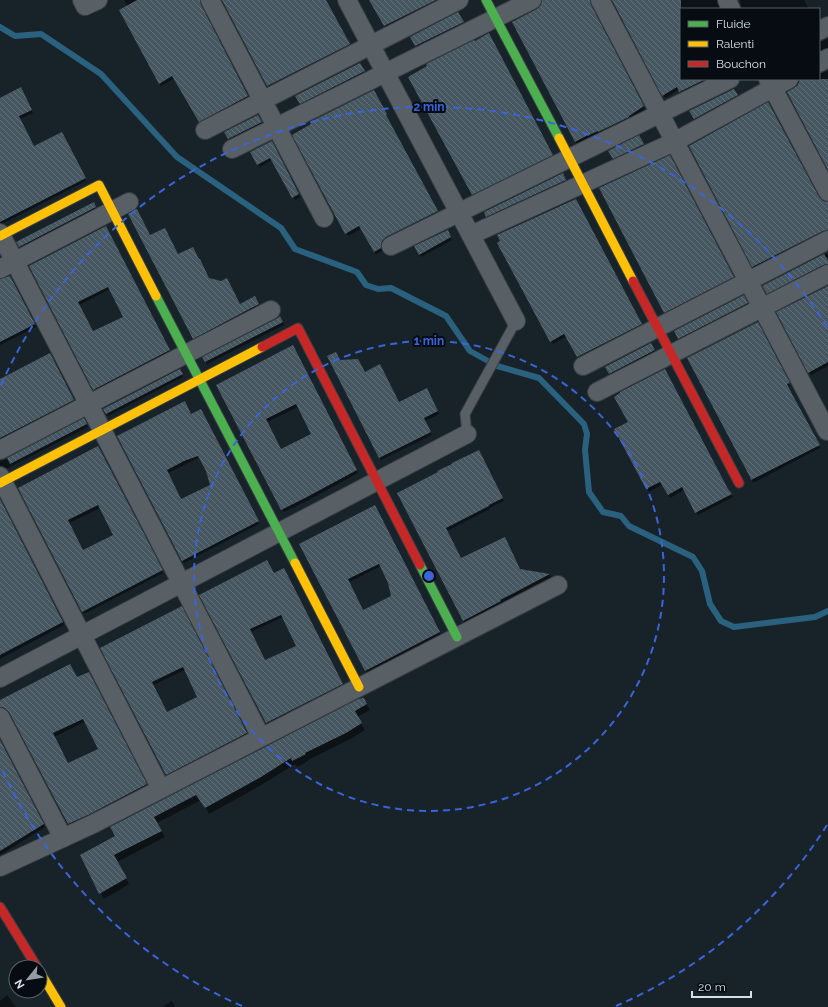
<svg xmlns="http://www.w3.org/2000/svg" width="828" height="1007" font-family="Raleway,sans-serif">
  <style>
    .shadow { fill: #0007; fill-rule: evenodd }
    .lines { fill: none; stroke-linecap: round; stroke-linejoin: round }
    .stream { stroke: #2a617f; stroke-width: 6 }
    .building { fill: url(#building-back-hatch); fill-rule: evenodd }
    .lane-casing { stroke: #373e44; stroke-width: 11 }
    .street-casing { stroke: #373e44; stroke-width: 20 }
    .fast-casing { stroke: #373e44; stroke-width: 11 }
    .slow-casing { stroke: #373e44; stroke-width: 11 }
    .jam-casing { stroke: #373e44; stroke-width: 11 }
    .lane { stroke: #596065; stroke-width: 9 }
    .street { stroke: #596065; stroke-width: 18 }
    .fast { stroke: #4caf50; stroke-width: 9 }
    .slow { stroke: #ffc107; stroke-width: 9 }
    .jam { stroke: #c62828; stroke-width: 9 }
    .ring { fill: none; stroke: #3964da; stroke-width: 2; stroke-dasharray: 7 5 }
    .centre { fill: #3964da; stroke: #060c11; stroke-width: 2 }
    .ring-label { font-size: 12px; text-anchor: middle; font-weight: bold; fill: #3964da; stroke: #060c11; stroke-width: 4; stroke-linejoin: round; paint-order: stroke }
  </style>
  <defs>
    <pattern id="building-back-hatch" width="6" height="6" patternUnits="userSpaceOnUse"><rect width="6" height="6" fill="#475761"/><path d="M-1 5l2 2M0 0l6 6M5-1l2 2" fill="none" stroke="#616f78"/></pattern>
  </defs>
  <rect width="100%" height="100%" fill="#182329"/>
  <g class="shadow">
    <polygon points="124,0 201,0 201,3 202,9 249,99 201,124 175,78 161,86 121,10 128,7"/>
    <polygon points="370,0 443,0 386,28"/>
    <polygon points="543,0 592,0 591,4 592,9 645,109 629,119 577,144 513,22 541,7"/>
    <polygon points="613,0 719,0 718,3 719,9 681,9 681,79 714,79 682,95 680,91 679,91 678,90 665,98"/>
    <polygon points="740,0 804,0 809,9 742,9"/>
    <polygon points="458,14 467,29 420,52 411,37"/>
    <polygon points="489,34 554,158 474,197 409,77"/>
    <polygon points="828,39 828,51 819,55 819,42"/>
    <polygon points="350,45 351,47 269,89 268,87"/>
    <polygon points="359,64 365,74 302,106 297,96"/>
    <polygon points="828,71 828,167 799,85 800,79 819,79 819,74"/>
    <polygon points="20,88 33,113 20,119 34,147 62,133 86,181 0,225 0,99"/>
    <polygon points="734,90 740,102 698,125 691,111"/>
    <polygon points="258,116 263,125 230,141 225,133"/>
    <polygon points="386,118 438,214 383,243 382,248 382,251 376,254 362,228 348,236 294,135"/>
    <polygon points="639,137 644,147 615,161 610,151"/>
    <polygon points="271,142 300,197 295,200 272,160 260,167 252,152"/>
    <polygon points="690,146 819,198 822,202 828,203 828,233 755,269"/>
    <polygon points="670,157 735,280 666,315 600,189"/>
    <polygon points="562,174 567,183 488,219 485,213"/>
    <polygon points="575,200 642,327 580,360 567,336 553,344 498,244"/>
    <polygon points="93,203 97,210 22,249 18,242"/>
    <polygon points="130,215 150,236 178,255 209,279 240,305 254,298 259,308 195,341"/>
    <path d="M106 227 171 353 96 392 30 266ZM110 289 124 317 93 332 79 305Z"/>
    <polygon points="447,231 452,240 421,257 415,247"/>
    <polygon points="828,253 828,267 769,296 764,286"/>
    <polygon points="10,277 36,327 0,345 0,280"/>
    <polygon points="828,287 828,366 811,375 778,313"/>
    <polygon points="743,297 748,306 680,341 675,332"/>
    <polygon points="280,317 284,325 207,364 204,358"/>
    <polygon points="757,323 790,386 788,387 793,398 820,448 753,483 751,477"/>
    <polygon points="651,344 658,357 614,380 606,367"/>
    <path d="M292 346 358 473 307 501 284 512 218 385ZM298 407 312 434 281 450 267 422Z"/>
    <polygon points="50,355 75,403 0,442 0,380"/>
    <polygon points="328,357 364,373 399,403 427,390 439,414 425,421 432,435 381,460"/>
    <polygon points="180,370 183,377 108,416 104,409"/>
    <path d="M200 410 259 524 184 563 118 437 191 415ZM200 457 207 471 211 486 181 500 168 473Z"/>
    <polygon points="84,420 88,427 6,469 0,469 0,461 5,460"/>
    <polygon points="615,430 728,490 733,497 698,515 684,490 670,498 663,484 649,492"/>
    <path d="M98 447 163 573 84 614 19 488ZM100 508 114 535 83 551 69 523Z"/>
    <polygon points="478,451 504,501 489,508 490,509 447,531 461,559 550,575 551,577 516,595 488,611 465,623 398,494"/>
    <polygon points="0,501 64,625 0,659"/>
    <path d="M374 506 441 635 367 673 300 544ZM381 566 389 583 392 597 363 611 349 582Z"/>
    <path d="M283 570 344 687 268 726 201 595 274 575ZM283 617 297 646 265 662 251 632Z"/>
    <path d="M181 608 248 736 168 777 102 648ZM185 670 199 697 167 713 153 685Z"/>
    <path d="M88 673 148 788 70 827 12 715 8 711 2 709 0 710V702L76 679ZM86 721 99 749 68 764 54 737Z"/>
    <polygon points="364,699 370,710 357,717 365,730 350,739 308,760 308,761 297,767 295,764 263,784 209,814 201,800 157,823 165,837 117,862 129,884 104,899 82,856"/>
    <polygon points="0,741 45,827 0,855"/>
    <polygon points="7,995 16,1007 0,1007 0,1001"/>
    <polygon points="172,1001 175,1007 162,1007"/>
  </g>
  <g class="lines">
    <polyline class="stream" points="0,27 15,36 41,34 101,74 177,157 281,228 295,249 357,272 366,285 378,289 391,288 446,316 470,351 497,366 539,378 584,424 587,434 585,450 589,492 603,512 621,516 629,526 693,557 702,571 710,604 721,621 734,627 815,617 828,611"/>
  </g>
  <g class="building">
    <polygon points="137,0 200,0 201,5 248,96 199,122 172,76 159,84 119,10"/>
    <polygon points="222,0 326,0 350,44 267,86"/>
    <polygon points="369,0 436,0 384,26"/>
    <polygon points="542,0 590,0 591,5 644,106 629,116 629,117 598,132 598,131 589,135 588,135 575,142 512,22 537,9 541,5"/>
    <polygon points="612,0 681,0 681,79 706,79 679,92 677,87 662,96"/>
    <polygon points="458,12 464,22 415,46 410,37"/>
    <polygon points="489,33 553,155 472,195 408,77 427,66 426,64 474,40 475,41"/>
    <polygon points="360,63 365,71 300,104 295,96"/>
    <polygon points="800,79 828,79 828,170 787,92 794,88 798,85"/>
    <polygon points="21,87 32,110 19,116 34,146 62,132 86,178 0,222 0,98"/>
    <polygon points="734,89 738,95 694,119 689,111"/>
    <polygon points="374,90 387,114 386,115 438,211 386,237 382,241 381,245 381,248 374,252 359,226 345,234 292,135 311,124 310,122"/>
    <polygon points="768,102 819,197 823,201 828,202 828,230 823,231 752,267 689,146"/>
    <polygon points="258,115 262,122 228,139 224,132"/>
    <polygon points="639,135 644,144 613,159 608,151"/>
    <polygon points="272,141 299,194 292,198 270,158 257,165 250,152"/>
    <polygon points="670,155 734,277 664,313 599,188"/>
    <polygon points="563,173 566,180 486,217 484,212"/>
    <polygon points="576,199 642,324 577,357 564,334 550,342 497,243 500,241 497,235"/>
    <polygon points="94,202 96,207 19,247 16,242"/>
    <polygon points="137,209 150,235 165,228 178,254 193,247 199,259 200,259 209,278 221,281 227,278 240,304 255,296 259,304 193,339 128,214"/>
    <path d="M106 226 170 350 93 390 29 266ZM108 287 123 317 93 331 78 302Z"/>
    <polygon points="448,230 451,237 419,255 414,246"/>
    <polygon points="824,254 828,260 828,264 823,265 767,294 762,286"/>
    <polygon points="10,276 35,324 0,342 0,279"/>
    <polygon points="828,286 828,362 808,373 776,312"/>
    <polygon points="744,295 748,303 678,339 674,331"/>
    <polygon points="280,316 283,322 205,362 202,357 276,319"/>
    <polygon points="758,322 790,383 787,384 792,394 820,445 751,480 750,477 687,358"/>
    <polygon points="651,343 655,350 609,374 605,367"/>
    <path d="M293 345 357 470 305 498 281 510 216 385ZM296 404 311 434 281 449 266 419Z"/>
    <polygon points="336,352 340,360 358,359 365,372 380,364 399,402 427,388 438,411 424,418 431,432 379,458 327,356"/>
    <polygon points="50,353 74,400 0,438 0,379"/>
    <polygon points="180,369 183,374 106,414 103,409"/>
    <polygon points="665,369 728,489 732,494 695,513 682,487 668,495 660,482 646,489 614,429 628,422 614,397 620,393 620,392"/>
    <path d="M185 401 191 414 201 409 259 521 182 561 117 436ZM198 456 206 471 210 485 181 499 167 470 184 461Z"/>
    <polygon points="84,418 87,424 10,464 7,458"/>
    <path d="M98 446 163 570 82 612 18 488ZM98 505 113 535 83 550 68 520Z"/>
    <polygon points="479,450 503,498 489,505 489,506 446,528 461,558 505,537 520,569 550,574 514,593 500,600 501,601 463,621 397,493 438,472 437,471 452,464 452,463"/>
    <polygon points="0,499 63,622 0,655"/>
    <path d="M375 505 440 632 365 671 299 544ZM379 564 388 583 391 596 363 610 348 579Z"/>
    <path d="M267 560 274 573 284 568 343 684 266 723 199 595ZM281 615 296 646 265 660 250 629Z"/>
    <path d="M182 606 247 733 166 775 100 648ZM183 667 197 697 167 712 152 682Z"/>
    <path d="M70 664 77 677 89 672 147 784 88 815 68 824 9 712 5 708 0 707V700ZM83 719 98 749 68 763 53 733Z"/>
    <polygon points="364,698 367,704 355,711 362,723 346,733 305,753 306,754 292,761 291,758 261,777 205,808 196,795 154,817 162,831 114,855 127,878 99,894 80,855 115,836 110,827 358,699"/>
    <polygon points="0,740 44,824 0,851"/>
  </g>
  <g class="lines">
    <g class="lane-casing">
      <polyline id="lane" points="467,434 465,414 516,321"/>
    </g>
    <g class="street-casing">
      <g id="street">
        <polyline points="82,0 85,6 98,0"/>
        <polyline points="210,0 324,218"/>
        <polyline points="347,0 516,321"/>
        <polyline points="600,0 827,431"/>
        <polyline points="727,0 731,9"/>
        <polyline points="819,31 828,26"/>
        <polyline points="819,63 828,58"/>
        <polyline points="768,79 828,192"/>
        <polyline points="205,130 459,0"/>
        <polyline points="232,149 532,0"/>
        <polyline points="0,233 261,737"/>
        <polyline points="471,235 674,142 789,79"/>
        <polyline points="391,246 730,79"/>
        <polyline points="0,269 129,202"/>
        <polyline points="583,366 828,240"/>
        <polyline points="597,392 828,274"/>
        <polyline points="0,450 271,310"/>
        <polyline points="0,476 161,789"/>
        <polyline points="0,678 467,434"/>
        <polyline points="0,717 63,838"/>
        <polyline points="0,867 93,824 558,585"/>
      </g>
    </g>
    <g class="fast-casing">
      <g id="fast">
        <polyline points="486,0 559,138"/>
        <polyline points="156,296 295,563"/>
        <polyline points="420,565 457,637"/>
      </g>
    </g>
    <g class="slow-casing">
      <g id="slow">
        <polyline points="559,138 633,281"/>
        <polyline points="0,236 99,185 156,296"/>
        <polyline points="0,483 262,347"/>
        <polyline points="295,563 359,687"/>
        <polyline points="40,972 61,1007"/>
      </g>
    </g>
    <g class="jam-casing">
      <g id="jam">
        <polyline points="633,281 739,483"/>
        <polyline points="262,347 298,328 420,565"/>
        <polyline points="0,907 37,967"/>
      </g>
    </g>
    <use href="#lane" class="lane"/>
    <use href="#street" class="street"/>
    <use href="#fast" class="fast"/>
    <use href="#slow" class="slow"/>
    <use href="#jam" class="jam"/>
  </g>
  <g class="ring">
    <circle cx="429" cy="576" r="235"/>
    <path d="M827 825A469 469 0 0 1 616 1006M242 1006A469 469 0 0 1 1 767M1 385A469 469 0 0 1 827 327"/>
  </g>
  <circle cx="429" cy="576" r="6" class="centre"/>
  <g class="ring-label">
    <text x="429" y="111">2 min</text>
    <text x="429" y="345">1 min</text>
  </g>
  <rect x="680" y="8" width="140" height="72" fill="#060c11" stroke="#596167"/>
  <rect x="688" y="21" width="20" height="6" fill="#4caf50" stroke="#596167"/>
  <text x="716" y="28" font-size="12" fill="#d5e0e7">Fluide</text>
  <rect x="688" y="41" width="20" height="6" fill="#ffc107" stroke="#596167"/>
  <text x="716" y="48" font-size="12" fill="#d5e0e7">Ralenti</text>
  <rect x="688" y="61" width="20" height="6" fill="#c62828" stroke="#596167"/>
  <text x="716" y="68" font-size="12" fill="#d5e0e7">Bouchon</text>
  <g transform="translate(28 979) rotate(240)"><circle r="19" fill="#060c11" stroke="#596167"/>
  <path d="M0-3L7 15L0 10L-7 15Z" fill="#939ea4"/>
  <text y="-6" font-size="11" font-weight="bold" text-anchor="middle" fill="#d5e0e7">N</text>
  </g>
  <path d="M692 991v6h59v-6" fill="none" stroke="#d5e0e7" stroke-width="2"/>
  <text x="698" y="991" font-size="12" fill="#d5e0e7" stroke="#060c11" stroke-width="3" paint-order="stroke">20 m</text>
</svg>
